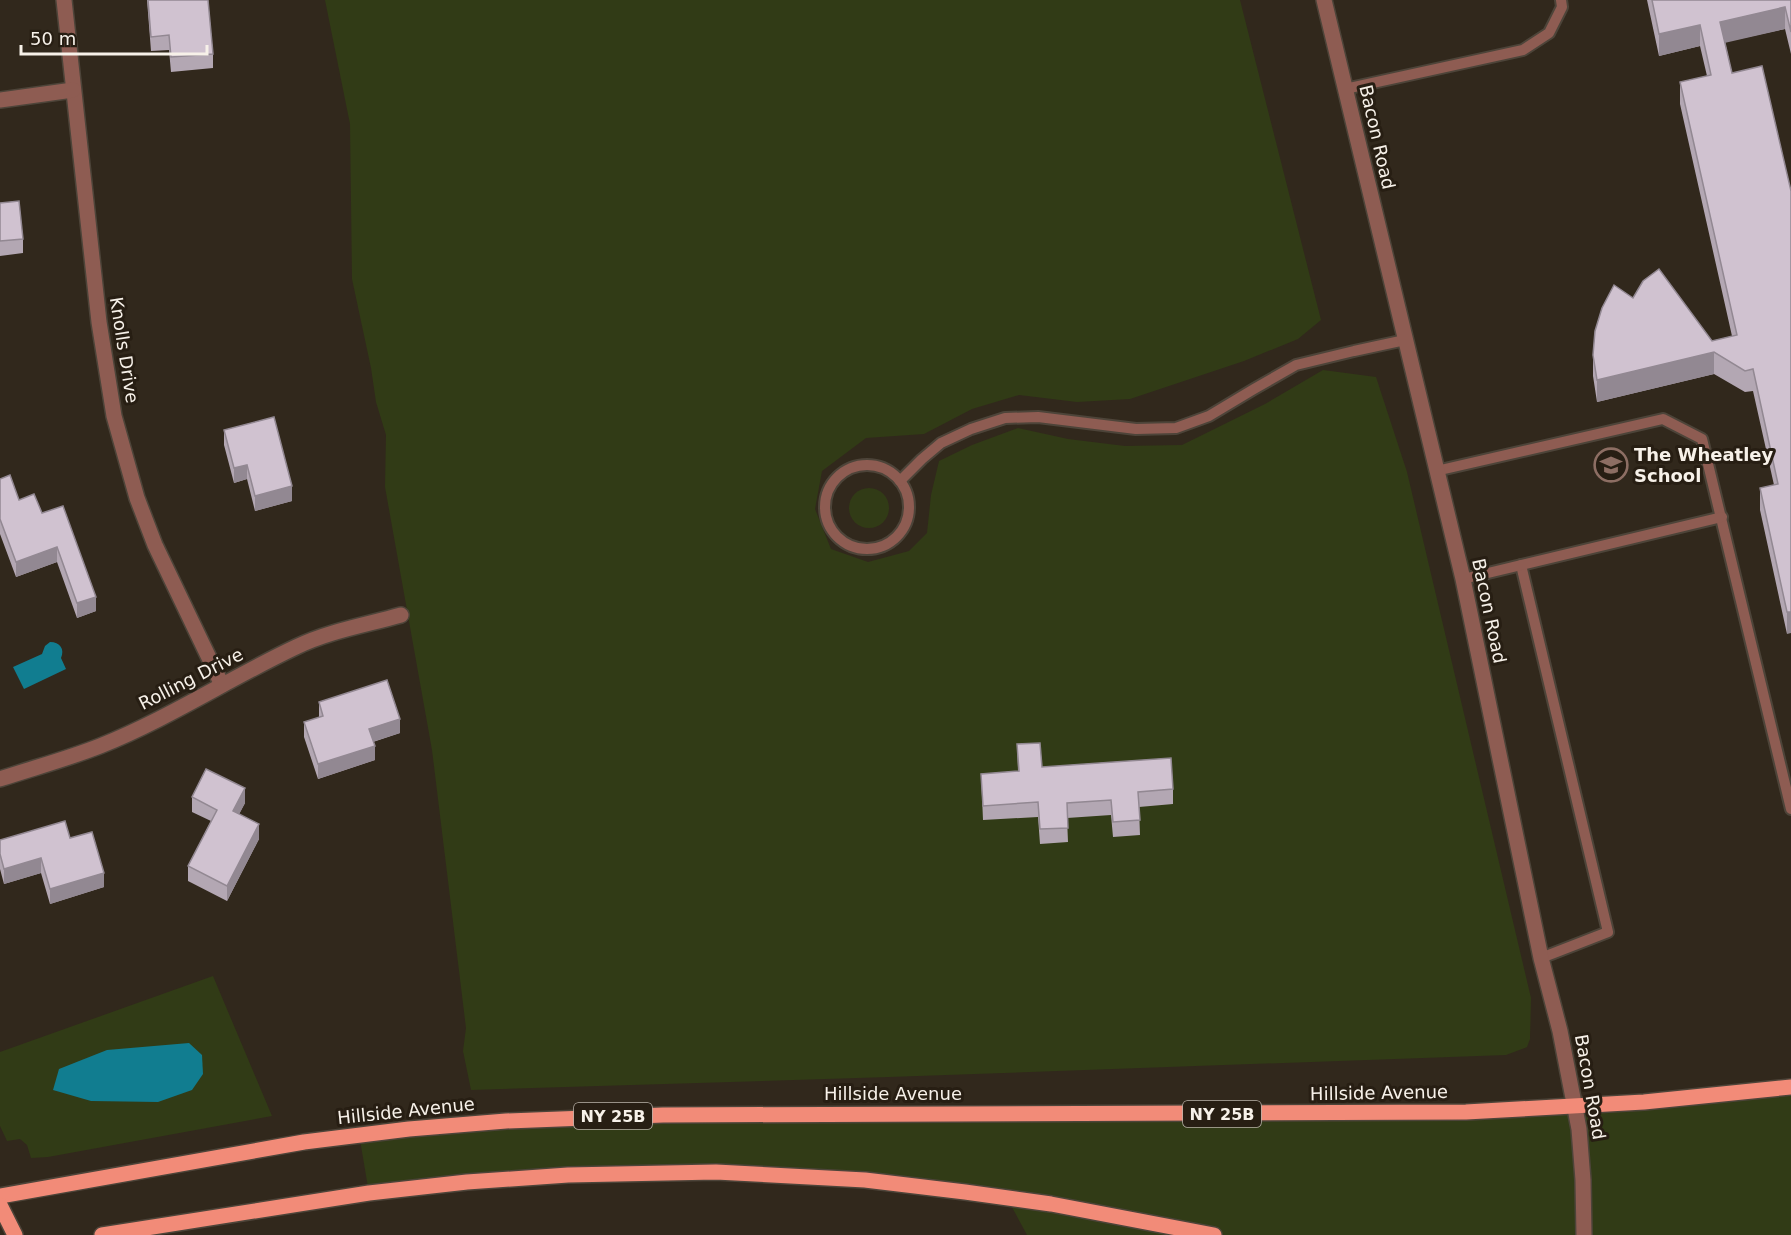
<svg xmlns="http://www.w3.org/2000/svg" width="1791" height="1235" font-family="'DejaVu Sans',sans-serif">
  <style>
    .green { fill: #313b16 }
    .water { fill: #117d90 }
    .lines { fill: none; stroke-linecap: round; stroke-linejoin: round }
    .service-casing { stroke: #4d4439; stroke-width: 14 }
    .minor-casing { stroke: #4d4439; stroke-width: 18 }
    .tertiary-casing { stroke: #4d4439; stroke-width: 18 }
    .primary-casing { stroke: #4d4439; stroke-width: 18 }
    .service { stroke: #8e5c52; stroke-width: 10 }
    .minor { stroke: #8e5c52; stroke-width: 15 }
    .tertiary { stroke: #8e5c52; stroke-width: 15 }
    .primary { stroke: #f28b78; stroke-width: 15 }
    .wall { fill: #b3a7b3 }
    .shaded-wall { fill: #928892 }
    .building { fill: #d0c2d0; stroke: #928892; stroke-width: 1.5 }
    .labels { text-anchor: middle; stroke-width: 6; stroke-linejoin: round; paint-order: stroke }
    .shield { fill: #271e13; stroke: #b9b2a9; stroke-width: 1.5 }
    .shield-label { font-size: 16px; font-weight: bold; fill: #f7f1e9 }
    .street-label { font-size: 18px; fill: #f7f1e9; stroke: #271e13 }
    .poi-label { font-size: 18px; font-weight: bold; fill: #f7f1e9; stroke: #271e13; text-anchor: start }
  </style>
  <rect width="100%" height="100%" fill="#31281c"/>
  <g class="green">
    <polygon points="325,0 1240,0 1321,320 1298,339 1244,361 1130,399 1077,402 1019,395 972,409 924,434 866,438 822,471 815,509 831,549 868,562 909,551 927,533 931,495 939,461 972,445 1018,428 1068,439 1125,446 1182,445 1265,404 1323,370 1376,377 1407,472 1531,998 1530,1039 1527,1047 1506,1055 889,1077 471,1090 463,1051 466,1028 432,750 385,487 386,435 376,402 371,368 352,279 350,124"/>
    <circle cx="869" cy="508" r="20"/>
    <polygon points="213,976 272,1116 48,1157 31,1158 27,1145 20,1139 7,1141 0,1126 0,1052"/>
    <polygon points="1791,1087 1791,1235 1027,1235 1007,1198 716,1172 369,1193 359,1134 461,1124 1353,1113"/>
  </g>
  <g class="water">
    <path d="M50 642C60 642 65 649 61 658L66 669 24 689 13 667 42 654 45 646Z"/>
    <polygon points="189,1043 202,1055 203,1074 192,1090 158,1102 91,1101 53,1090 59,1069 107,1050"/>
  </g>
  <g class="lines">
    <g class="service-casing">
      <g id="service">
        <polyline points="1345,89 1523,50 1549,33 1562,7 1561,0"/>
        <circle cx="867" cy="507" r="42"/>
        <polyline points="1436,471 1663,419 1702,439 1791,809"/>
        <polyline points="900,481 922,459 941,443 971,429 1005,418 1038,417 1136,429 1176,428 1209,416 1254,389 1296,365 1354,351 1405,340"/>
        <polyline points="1521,565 1608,932 1541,958"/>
        <polyline points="1463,579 1722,517"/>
      </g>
    </g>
    <g class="minor-casing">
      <g id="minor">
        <polyline points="64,0 99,322 114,416 137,498 155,545 222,685"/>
        <polyline points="0,100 73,90"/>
        <path d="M0 779C33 768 67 759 100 746 168 719 230 678 296 647 329 631 366 625 401 615"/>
      </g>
    </g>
    <g class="tertiary-casing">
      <polyline id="tertiary" points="1324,0 1463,579 1541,958 1560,1031 1579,1129 1583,1180 1584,1235"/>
    </g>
    <g class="primary-casing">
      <g id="primary">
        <polyline points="0,1196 304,1142 409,1129 506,1121 663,1115 1466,1112 1644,1102 1791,1087"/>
        <polyline points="0,1205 15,1235"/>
        <polyline points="102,1235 369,1193 467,1182 568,1175 716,1172 865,1180 965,1192 1051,1204 1214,1235"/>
      </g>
    </g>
    <use href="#service" class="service"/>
    <use href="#minor" class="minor"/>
    <use href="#tertiary" class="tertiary"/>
    <use href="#primary" class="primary"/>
  </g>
  <g class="wall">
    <polygon points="147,0 208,0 213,54 213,68 171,72 169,50 151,51"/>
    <polygon points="1647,0 1791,0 1791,54 1785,29 1725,42 1732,73 1791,191 1787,634 1760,510 1760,488 1774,485 1753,391 1745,392 1714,374 1597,402 1593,376 1593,355 1633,298 1712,341 1732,336 1680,104 1680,82 1707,76 1700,46 1659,56"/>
    <polygon points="0,203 23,239 23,253 0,256"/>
    <polygon points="224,430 292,501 255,511 247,479 234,483 224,445"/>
    <polygon points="0,479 19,500 42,513 96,611 77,618 57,562 16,577 0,534"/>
    <polygon points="319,702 400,733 373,742 375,760 318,779 304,737 304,722 319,718"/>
    <polygon points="1017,744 1042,767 1173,789 1173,804 1139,807 1140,835 1113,837 1111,815 1067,818 1068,842 1040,844 1038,817 983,820 981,774 1018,771"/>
    <polygon points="192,797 245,803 239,814 259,839 227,901 188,881 188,866 211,821 192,812"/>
    <polygon points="70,838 104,887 50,904 41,873 4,884 0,869 0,840"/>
  </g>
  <g class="shaded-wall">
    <polygon points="1785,7 1785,29 1720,44 1720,22"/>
    <polygon points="1700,25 1700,46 1659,56 1659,34"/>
    <polygon points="1714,352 1714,374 1597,402 1597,380"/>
    <polygon points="247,465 247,479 234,483 234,468"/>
    <polygon points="292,486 292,501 255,511 255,496"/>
    <polygon points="57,547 57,562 16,577 16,562"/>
    <polygon points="96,597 96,611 77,618 77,603"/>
    <polygon points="1787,612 1791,612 1791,633 1787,634"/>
    <polygon points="400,719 400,733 369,743 369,729"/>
    <polygon points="375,746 375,760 318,779 318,764"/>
    <polygon points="245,788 245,803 233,826 233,811"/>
    <polygon points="259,824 259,839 227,901 227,886"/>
    <polygon points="41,858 41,873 4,884 4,869"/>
    <polygon points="104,873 104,887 50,904 50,889"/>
  </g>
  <g class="building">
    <polygon points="148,0 208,0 213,54 171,57 169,35 151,37"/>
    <polygon points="1652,0 1791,0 1791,32 1785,7 1720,22 1732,73 1762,66 1791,191 1791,612 1787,612 1760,488 1778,484 1753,369 1745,371 1714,352 1597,380 1593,355 1595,331 1602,308 1614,285 1633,298 1643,281 1659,269 1712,341 1737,335 1680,82 1711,75 1700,25 1659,34"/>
    <polygon points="19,201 23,239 0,241 0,203"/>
    <polygon points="274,417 292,486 255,496 247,465 234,468 224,430"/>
    <polygon points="10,475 19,500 34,494 42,513 63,506 96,597 77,603 57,547 16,562 0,519 0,479"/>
    <polygon points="387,680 400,719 369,729 375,746 318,764 304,722 323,716 319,702"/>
    <polygon points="1040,743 1042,767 1171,758 1173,789 1138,792 1140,820 1113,822 1111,800 1067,803 1068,828 1040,829 1038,802 983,806 981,774 1019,771 1017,744"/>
    <polygon points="206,769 245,788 233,811 259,824 227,886 188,866 217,810 192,797"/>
    <polygon points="65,821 70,838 92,832 104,873 50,889 41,858 4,869 0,854 0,840"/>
  </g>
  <defs>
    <g id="school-ring" transform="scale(1.725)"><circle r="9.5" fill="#271e13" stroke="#8d6e63" stroke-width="1.5"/><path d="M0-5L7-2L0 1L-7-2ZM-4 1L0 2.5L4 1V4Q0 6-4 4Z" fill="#8d6e63"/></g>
  </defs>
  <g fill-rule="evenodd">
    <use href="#school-ring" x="1611" y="465"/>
  </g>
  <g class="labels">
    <g class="shield">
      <rect x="1183" y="1101" width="78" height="26" rx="4.5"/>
      <rect x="574" y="1103" width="78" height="26" rx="4.5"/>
    </g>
    <g class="shield-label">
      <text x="1222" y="1120">NY 25B</text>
      <text x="613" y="1122">NY 25B</text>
    </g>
    <g class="street-label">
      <text transform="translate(1377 137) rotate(77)" y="6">Bacon Road</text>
      <text transform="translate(124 350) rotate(81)" y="6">Knolls Drive</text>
      <text transform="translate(1489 611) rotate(78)" y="6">Bacon Road</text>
      <text transform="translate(191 679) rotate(-27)" y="6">Rolling Drive</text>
      <text transform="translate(1590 1087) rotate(80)" y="6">Bacon Road</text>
      <text transform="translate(1379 1093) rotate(-1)" y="6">Hillside Avenue</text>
      <text x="893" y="1100">Hillside Avenue</text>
      <text transform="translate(406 1111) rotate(-6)" y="6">Hillside Avenue</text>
    </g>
    <g class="poi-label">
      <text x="1634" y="461">The Wheatley<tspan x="1634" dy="21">School</tspan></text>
    </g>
  </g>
  <path d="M21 45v9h186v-9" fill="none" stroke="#f7f1e9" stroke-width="3"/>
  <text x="30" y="45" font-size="18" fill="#f7f1e9" stroke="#271e13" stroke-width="4.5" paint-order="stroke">50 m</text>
</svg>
